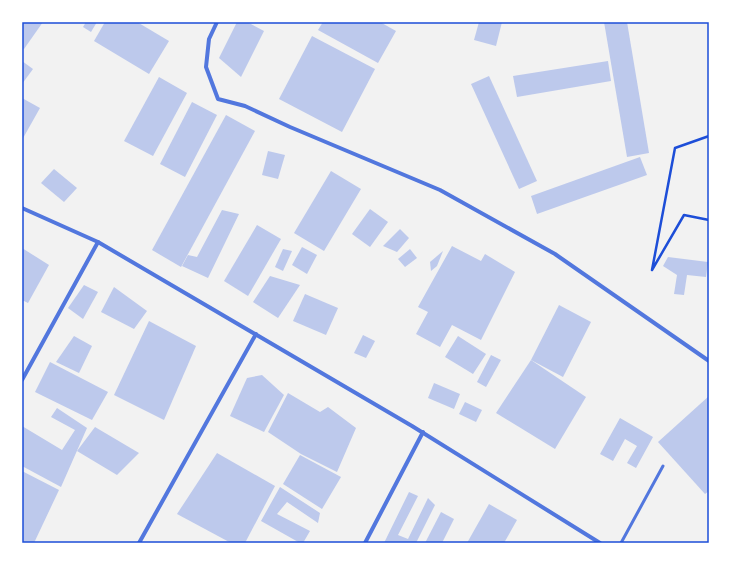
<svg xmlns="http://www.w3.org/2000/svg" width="731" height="565" font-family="Rubik,sans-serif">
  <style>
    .building { fill: #bdc9ec }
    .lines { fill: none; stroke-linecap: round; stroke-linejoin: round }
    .path { stroke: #1d4ed8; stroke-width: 2.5 }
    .service { stroke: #5277de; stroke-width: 3 }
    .minor { stroke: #5277de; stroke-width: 4 }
    .neatline { fill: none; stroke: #1d4ed8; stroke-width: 1.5 }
  </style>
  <rect width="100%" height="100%" fill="#f2f2f2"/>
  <g class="building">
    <polygon points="22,22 43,22 24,49 22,48"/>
    <polygon points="86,22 97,22 91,32 83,27"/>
    <polygon points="105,22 137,22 169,41 149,74 94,41"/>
    <polygon points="237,22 247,22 264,31 241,77 219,58"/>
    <polygon points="323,22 380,22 396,31 378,63 318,30"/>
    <polygon points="479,22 502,22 496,46 474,40"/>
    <polygon points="604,22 627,22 649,153 627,157"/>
    <polygon points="312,36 375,69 342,132 279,99"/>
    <polygon points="22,61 33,69 22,84"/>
    <polygon points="608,61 611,81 517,97 513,76"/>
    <polygon points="489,76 537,181 519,189 471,84"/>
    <polygon points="159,77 187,93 153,156 124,141"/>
    <polygon points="22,98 40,108 22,140"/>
    <polygon points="192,102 217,115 185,177 160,164"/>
    <polygon points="226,115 255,131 181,267 152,250"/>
    <polygon points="268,151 285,155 278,179 262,175"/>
    <polygon points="640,157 647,175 537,214 531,196"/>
    <polygon points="54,169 77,188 64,202 41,183"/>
    <polygon points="331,171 361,189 324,251 294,233"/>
    <polygon points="370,209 388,222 370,247 352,234"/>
    <polygon points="222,210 239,214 208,278 182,266 188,255 197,257"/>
    <polygon points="257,225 281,239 248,296 224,281"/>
    <polygon points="400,229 409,238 397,252 383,246"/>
    <polygon points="452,246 481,261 485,254 515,272 481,340 452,325 440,347 416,334 428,312 418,307"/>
    <polygon points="302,247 317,255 307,274 292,265"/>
    <polygon points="22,248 49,265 28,303 22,300"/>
    <polygon points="283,249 292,251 283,271 275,267"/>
    <polygon points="410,249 417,258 405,267 398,259"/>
    <polygon points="443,251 437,266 431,271 430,262"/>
    <polygon points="668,257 708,262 706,277 687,275 684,295 674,294 677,275 663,266"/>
    <polygon points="270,276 300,285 278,318 253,302"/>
    <polygon points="84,285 98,292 83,319 68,308"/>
    <polygon points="114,287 147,311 134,329 101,312"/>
    <polygon points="305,294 338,308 326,335 293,321"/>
    <polygon points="559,305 591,322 563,377 531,360"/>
    <polygon points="149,321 196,346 164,420 114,395"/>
    <polygon points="363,335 375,341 366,358 354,353"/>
    <polygon points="74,336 92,346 79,373 56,362"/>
    <polygon points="458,336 486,354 473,374 445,357"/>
    <polygon points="491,355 501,360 486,387 477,382"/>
    <polygon points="531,360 586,397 555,449 496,413"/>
    <polygon points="50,362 108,392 92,420 35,392"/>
    <polygon points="262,375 284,395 264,432 230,416 247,378"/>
    <polygon points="434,383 460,394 454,409 428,398"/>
    <polygon points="288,393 320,412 328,407 356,428 337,472 301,454 268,432"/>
    <polygon points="709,396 709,491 705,494 658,442"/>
    <polygon points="465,402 482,410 476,422 459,414"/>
    <polygon points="57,408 87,428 61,487 22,466 22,426 62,450 75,430 51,417"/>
    <polygon points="620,418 653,437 636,468 627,463 637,446 625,439 613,461 600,454"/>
    <polygon points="95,427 139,453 117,475 77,451"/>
    <polygon points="217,453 275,486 245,543 231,543 177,514"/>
    <polygon points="300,455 341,477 322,509 283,484"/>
    <polygon points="22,471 59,490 34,543 22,543"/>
    <polygon points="280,487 320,513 318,523 287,502 277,514 310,531 303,543 300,543 261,521"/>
    <polygon points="409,492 418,496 398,535 408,539 428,498 435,505 416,543 384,543"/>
    <polygon points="489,504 517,520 504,543 467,543"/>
    <polygon points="441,512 454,519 442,543 425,543"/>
  </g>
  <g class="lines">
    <polyline class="path" points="709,136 675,148 652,270 684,215 709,220"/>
    <polyline class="service" points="621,543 663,466"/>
    <g class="minor">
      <polyline points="217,22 209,39 206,67 218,99 245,106 290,127 440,190 555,254 709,361"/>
      <polyline points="22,208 98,242 412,426 600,543"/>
      <polyline points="22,380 98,242"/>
      <polyline points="139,543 256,334"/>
      <polyline points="365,543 423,432"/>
    </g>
  </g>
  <rect width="731" height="565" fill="none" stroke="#ffffff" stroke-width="46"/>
  <rect x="23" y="23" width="685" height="519" class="neatline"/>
</svg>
